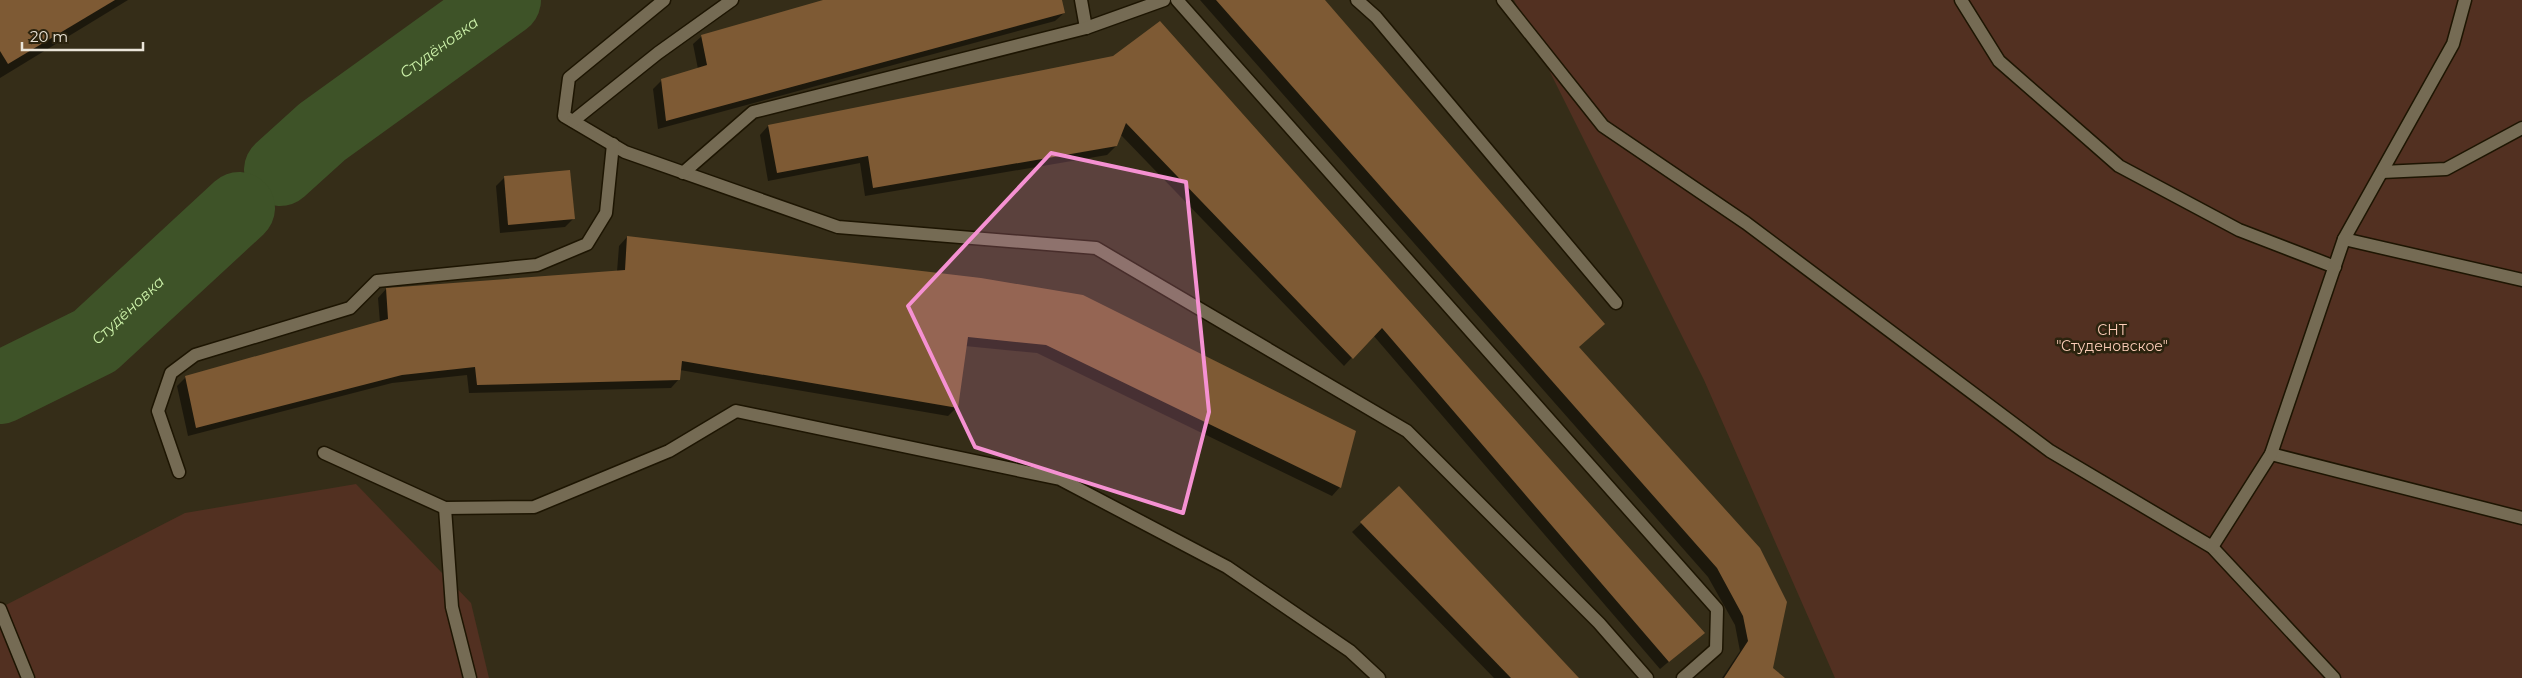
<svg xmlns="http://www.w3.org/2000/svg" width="2522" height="678" font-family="Montserrat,sans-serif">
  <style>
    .green { fill: #523021 }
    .shadow { fill: #0007 }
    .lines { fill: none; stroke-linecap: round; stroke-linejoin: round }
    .river { stroke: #3e5328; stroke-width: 72 }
    .building { fill: #7e5a34 }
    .minor-casing { stroke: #1d1502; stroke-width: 15 }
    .minor { stroke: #756b54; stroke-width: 12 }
    .marked { fill: #f591d2; fill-opacity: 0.2; stroke: #f591d2; stroke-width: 4; stroke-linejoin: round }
    .labels { text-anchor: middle; stroke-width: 5; stroke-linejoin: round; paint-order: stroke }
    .park-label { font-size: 14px; fill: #fdceb9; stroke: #2b230e }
    .water-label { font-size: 15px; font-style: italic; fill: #cdf2aa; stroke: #2b230e }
  </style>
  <rect width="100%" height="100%" fill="#352d18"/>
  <g class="green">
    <polygon points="1514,0 2522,0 2522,678 1835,678 1704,380"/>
    <polygon points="356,484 471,603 489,678 0,678 0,608 185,513"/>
  </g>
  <g class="shadow">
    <polygon points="0,0 128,0 0,78"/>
    <polygon points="828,0 1061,0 1064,13 1055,21 658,129 653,89 662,80 698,69 693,44 702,36"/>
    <polygon points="1200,0 1323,0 1578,348 1759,549 1772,668 1783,678 1722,678 1740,651 1735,625 1708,577"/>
    <polygon points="1114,57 1703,633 1660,669 1373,335 1344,366 1120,134 1116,146 1107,155 865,196 860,163 768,181 760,135 768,126"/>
    <polygon points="505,177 574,218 565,227 500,233 496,186"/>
    <polygon points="627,237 981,279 1340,487 1332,496 1037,353 965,346 957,407 948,416 680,370 679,379 671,388 469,393 467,375 392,383 188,436 177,386 186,377 380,323 378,298 386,289 617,272 619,246"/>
    <polygon points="1399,488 1577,678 1494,678 1352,532"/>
  </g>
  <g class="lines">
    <g class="river">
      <path id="s1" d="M280 170 322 132 505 0"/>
      <path id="s2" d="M0 388 95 341 239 208"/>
    </g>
  </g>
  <g class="building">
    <polygon points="0,0 115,0 8,64 0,51"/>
    <polygon points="823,0 1062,0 1065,13 666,121 661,79 707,65 701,35"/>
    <polygon points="1216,0 1325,0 1605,324 1579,347 1760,548 1787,602 1773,668 1785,678 1724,678 1748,641 1743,616 1717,568"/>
    <polygon points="1160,21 1705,633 1669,662 1382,328 1353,359 1126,123 1117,146 873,188 868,156 777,173 768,125 1113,56"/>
    <polygon points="570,170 575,219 508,225 504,176"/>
    <polygon points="627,236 981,278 1083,295 1356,431 1341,488 1046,345 968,337 958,408 682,361 680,380 477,385 475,367 402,375 196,428 185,376 388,319 386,288 625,270"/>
    <polygon points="1399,486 1579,678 1511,678 1360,522"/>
  </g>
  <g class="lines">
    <g class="minor-casing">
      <g id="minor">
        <polyline points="664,0 569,78 564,116 625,152 838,227 1096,248 1407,431 1599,623 1647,678"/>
        <polyline points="1081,0 1086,28"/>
        <polyline points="1177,0 1717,609 1716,649 1683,678"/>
        <polyline points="1357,0 1376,17 1616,303"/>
        <polyline points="1503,0 1603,126 1746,223 2050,451 2212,547 2334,678"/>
        <polyline points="1961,0 1999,61 2119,166 2239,230 2335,267"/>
        <polyline points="573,121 658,53 732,0"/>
        <polyline points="2382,172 2446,169 2522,128"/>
        <polyline points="683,173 753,112 1086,28 1164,0"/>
        <polyline points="2344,239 2522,280"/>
        <polyline points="324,453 445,508 534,507 669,451 736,411 1060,479 1227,567 1350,651 1379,678"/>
        <polyline points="2271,454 2522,518"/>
        <polyline points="179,472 158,411 171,373 195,355 350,308 377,281 537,265 587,244 606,213 613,144"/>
        <polyline points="445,508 452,607 470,678"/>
        <polyline points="2212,547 2271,454 2344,239 2453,44 2465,0"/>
        <polyline points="0,609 28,678"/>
      </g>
    </g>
    <use href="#minor" class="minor"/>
  </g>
  <path class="marked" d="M1051 153 1186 182 1209 412 1183 513 975 447 908 306Z"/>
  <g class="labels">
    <g class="park-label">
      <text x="2112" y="335">СНТ<tspan x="2112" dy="16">"Студеновское"</tspan></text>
    </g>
    <g class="water-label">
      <text dy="5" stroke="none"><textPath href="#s1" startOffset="201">Студёновка</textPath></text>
      <text dy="5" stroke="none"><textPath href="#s2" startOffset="151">Студёновка</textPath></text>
    </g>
  </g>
  <path d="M22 42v8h121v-8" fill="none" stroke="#ebe5d9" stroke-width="2.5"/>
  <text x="30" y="42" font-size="15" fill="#ebe5d9" stroke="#2b230e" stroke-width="4" paint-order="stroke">20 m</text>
</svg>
